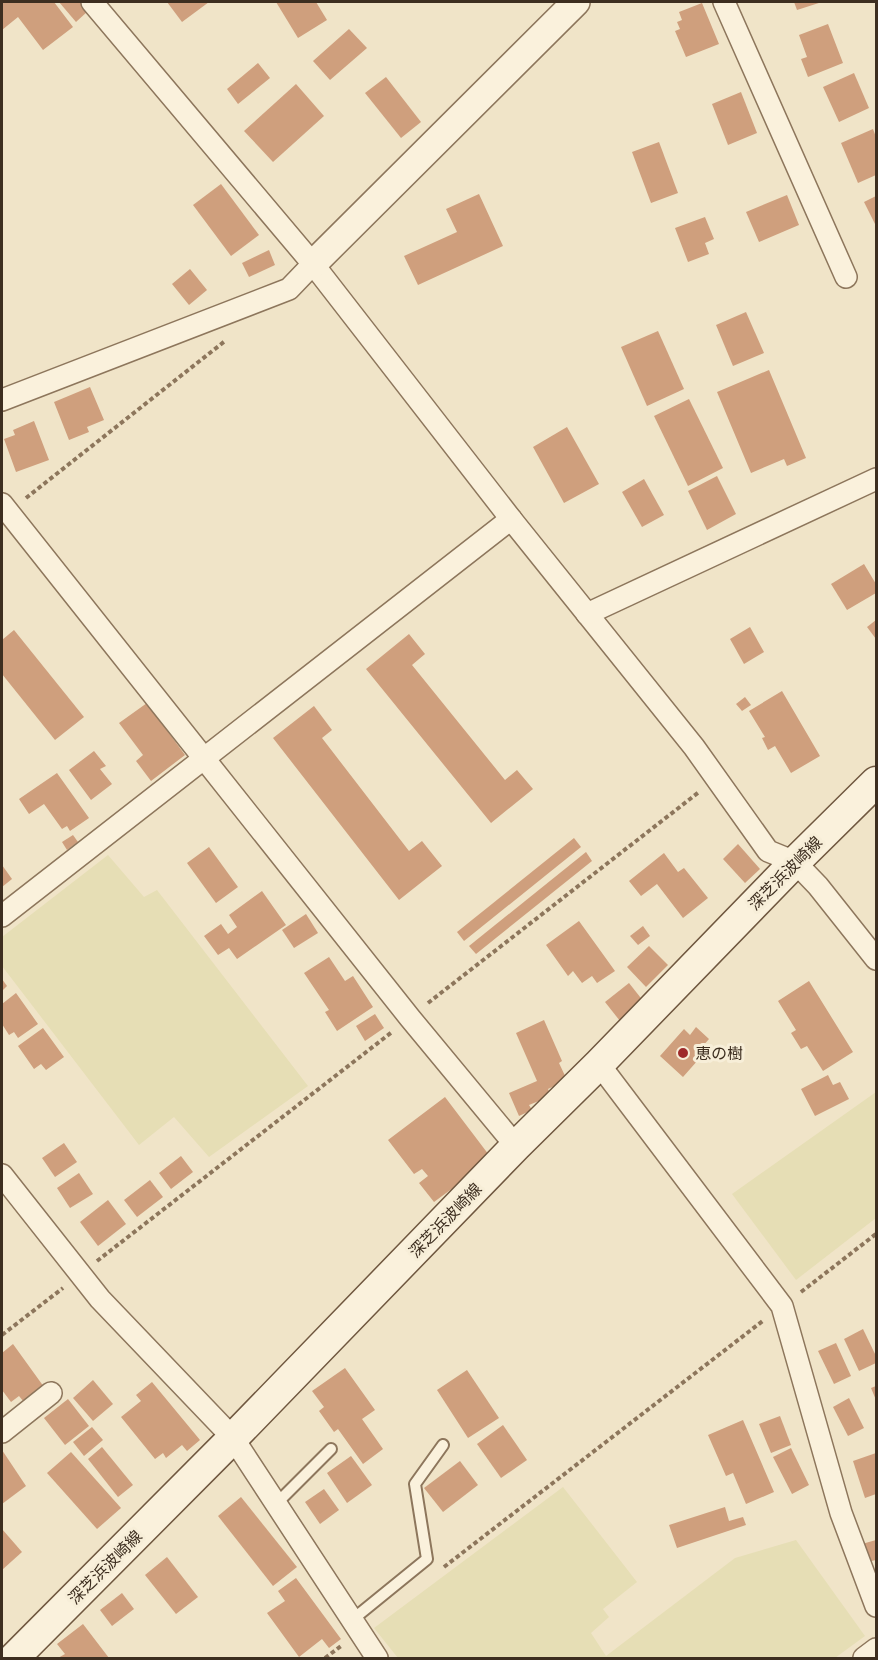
<svg xmlns="http://www.w3.org/2000/svg" width="878" height="1660" font-family="'IBM Plex Serif','Noto Sans JP',serif">
  <style>
    .farmland { fill: #e6deb5 }
    .building { fill: #cf9f7d }
    .lines { fill: none; stroke-linecap: round; stroke-linejoin: round }
    .service-casing { stroke: #8d765c; stroke-width: 14 }
    .minor-casing { stroke: #8d765c; stroke-width: 24 }
    .tertiary-casing { stroke: #8d765c; stroke-width: 30 }
    .secondary-casing { stroke: #6f573f; stroke-width: 33 }
    .path { stroke: #8d765c; stroke-width: 4; stroke-dasharray: 4.5 3; stroke-linecap: butt }
    .service { stroke: #faf1dc; stroke-width: 10 }
    .minor { stroke: #faf1dc; stroke-width: 21 }
    .tertiary { stroke: #faf1dc; stroke-width: 27 }
    .secondary { stroke: #faf1dc; stroke-width: 30 }
    .poi-dot { fill: #9e2a2b; stroke: #f7eed8; stroke-width: 2 }
    .labels { text-anchor: middle; stroke-width: 6; stroke-linejoin: round; paint-order: stroke }
    .street-label { font-size: 16px; fill: #3d2e20; stroke: #f7eed8 }
    .poi-label { font-size: 16px; fill: #3d2e20; stroke: #f7eed8; text-anchor: start }
  </style>
  <rect width="100%" height="100%" fill="#f0e4c8"/>
  <g class="farmland">
    <polygon points="108,855 144,897 157,890 308,1086 209,1157 174,1117 139,1145 2,966 2,937"/>
    <polygon points="876,1092 876,1218 796,1280 732,1194"/>
    <polygon points="563,1487 637,1582 603,1609 609,1617 591,1633 606,1656 735,1558 796,1540 865,1636 835,1658 398,1658 374,1628"/>
  </g>
  <g class="building">
    <polygon points="2,2 54,2 73,27 43,50 18,17 2,30"/>
    <polygon points="59,2 80,2 88,11 76,22"/>
    <polygon points="167,2 209,2 182,22"/>
    <polygon points="276,2 316,2 327,20 298,38"/>
    <polygon points="794,2 822,2 797,10"/>
    <polygon points="702,3 719,44 686,57 675,31 680,29 677,22 682,20 679,12"/>
    <polygon points="828,24 843,63 808,77 801,59 807,57 799,35"/>
    <polygon points="349,29 367,48 330,80 313,61"/>
    <polygon points="258,63 270,78 238,104 227,89"/>
    <polygon points="854,73 869,108 839,122 823,87"/>
    <polygon points="386,77 421,122 401,138 365,93"/>
    <polygon points="296,84 324,116 273,162 244,131"/>
    <polygon points="741,92 757,133 728,145 712,104"/>
    <polygon points="873,129 876,137 876,175 858,183 841,143"/>
    <polygon points="659,142 678,193 651,203 632,152"/>
    <polygon points="221,184 259,235 231,256 193,205"/>
    <polygon points="479,194 503,246 418,285 404,256 457,232 446,209"/>
    <polygon points="787,195 799,225 759,242 746,212"/>
    <polygon points="876,196 876,226 864,202"/>
    <polygon points="705,217 714,239 705,243 709,254 688,262 675,228"/>
    <polygon points="269,250 275,265 249,277 242,263"/>
    <polygon points="190,269 207,290 189,305 172,284"/>
    <polygon points="746,312 764,353 733,366 716,325"/>
    <polygon points="658,331 684,389 647,406 621,347"/>
    <polygon points="769,370 806,458 787,466 784,459 751,473 717,392"/>
    <polygon points="90,387 104,420 87,427 89,432 69,440 54,402"/>
    <polygon points="689,399 723,468 688,486 654,416"/>
    <polygon points="34,421 49,460 16,472 4,439 15,435 13,430"/>
    <polygon points="567,427 599,484 564,503 533,447"/>
    <polygon points="717,476 736,514 707,530 688,491"/>
    <polygon points="644,479 664,515 642,527 622,492"/>
    <polygon points="864,564 876,584 876,593 847,610 831,584"/>
    <polygon points="876,620 876,639 867,627"/>
    <polygon points="750,627 764,652 744,664 730,639"/>
    <polygon points="14,630 84,717 55,740 2,674 2,640"/>
    <polygon points="409,634 425,654 412,665 505,780 517,770 533,789 491,823 366,669"/>
    <polygon points="782,691 820,756 791,773 775,746 768,750 762,738 765,737 749,711"/>
    <polygon points="745,697 751,705 742,711 736,704"/>
    <polygon points="147,703 185,755 151,781 136,761 143,755 119,723"/>
    <polygon points="314,706 332,730 322,738 409,851 422,841 442,866 399,900 273,738"/>
    <polygon points="94,751 106,766 100,769 112,784 91,800 69,770"/>
    <polygon points="57,773 89,818 70,831 67,826 62,829 44,804 29,814 19,799"/>
    <polygon points="73,835 78,842 67,850 62,842"/>
    <polygon points="574,838 581,847 464,941 457,932"/>
    <polygon points="738,844 760,869 745,883 723,859"/>
    <polygon points="209,847 238,887 216,903 187,863"/>
    <polygon points="586,852 592,861 476,954 469,946"/>
    <polygon points="664,853 678,872 684,868 708,898 683,918 657,884 641,896 629,881"/>
    <polygon points="2,865 12,879 2,887"/>
    <polygon points="262,891 286,925 237,959 229,948 218,955 204,936 221,924 228,934 237,927 229,915"/>
    <polygon points="306,914 318,933 294,948 282,930"/>
    <polygon points="579,921 615,971 597,983 592,976 582,983 573,971 568,976 546,945"/>
    <polygon points="643,926 650,936 638,945 630,936"/>
    <polygon points="649,946 668,965 646,987 627,967"/>
    <polygon points="329,957 345,981 353,976 373,1007 337,1031 325,1012 329,1010 304,973"/>
    <polygon points="2,979 7,986 2,991"/>
    <polygon points="809,981 853,1052 823,1071 807,1046 801,1049 791,1033 796,1030 778,1001"/>
    <polygon points="629,983 644,1002 620,1021 605,1002"/>
    <polygon points="16,993 38,1024 18,1038 14,1032 9,1035 2,1024 2,1004"/>
    <polygon points="375,1014 384,1028 365,1041 356,1026"/>
    <polygon points="544,1020 562,1061 559,1063 567,1080 548,1089 551,1096 529,1105 532,1110 519,1116 509,1093 537,1081 516,1033"/>
    <polygon points="696,1027 709,1039 702,1047 706,1051 683,1077 660,1056 684,1029 690,1035"/>
    <polygon points="43,1028 64,1057 46,1070 41,1064 34,1069 18,1046"/>
    <polygon points="828,1075 833,1085 840,1082 849,1099 815,1116 801,1089"/>
    <polygon points="445,1097 492,1159 434,1202 419,1183 428,1176 422,1169 414,1174 388,1140"/>
    <polygon points="64,1143 77,1162 55,1177 42,1158"/>
    <polygon points="181,1156 193,1172 171,1189 159,1173"/>
    <polygon points="79,1173 93,1194 70,1208 57,1188"/>
    <polygon points="150,1180 163,1197 137,1217 124,1200"/>
    <polygon points="108,1200 126,1224 98,1246 80,1222"/>
    <polygon points="863,1329 876,1356 876,1363 859,1371 844,1339"/>
    <polygon points="836,1343 851,1376 834,1384 818,1351"/>
    <polygon points="13,1344 44,1387 24,1402 19,1396 11,1402 2,1390 2,1353"/>
    <polygon points="345,1368 375,1410 362,1419 383,1449 363,1464 338,1429 334,1432 319,1411 324,1407 312,1391"/>
    <polygon points="467,1370 499,1418 468,1438 437,1390"/>
    <polygon points="93,1380 113,1404 93,1421 73,1398"/>
    <polygon points="152,1382 200,1440 187,1451 182,1445 166,1458 163,1453 155,1459 121,1417 141,1401 136,1395"/>
    <polygon points="876,1386 876,1400 871,1388"/>
    <polygon points="849,1398 864,1428 848,1436 833,1407"/>
    <polygon points="68,1399 89,1426 65,1445 44,1418"/>
    <polygon points="780,1416 791,1445 771,1453 759,1424"/>
    <polygon points="743,1420 774,1492 746,1504 733,1473 726,1476 708,1435"/>
    <polygon points="503,1425 527,1460 501,1478 477,1444"/>
    <polygon points="92,1427 103,1440 84,1456 73,1442"/>
    <polygon points="102,1447 133,1485 118,1497 88,1459"/>
    <polygon points="791,1448 809,1485 792,1494 773,1457"/>
    <polygon points="2,1450 26,1486 2,1504"/>
    <polygon points="71,1452 121,1508 97,1529 47,1473"/>
    <polygon points="876,1453 876,1494 865,1498 853,1461"/>
    <polygon points="351,1456 372,1485 347,1503 327,1473"/>
    <polygon points="460,1461 478,1485 443,1512 424,1488"/>
    <polygon points="324,1489 339,1510 320,1524 305,1502"/>
    <polygon points="241,1497 297,1567 273,1586 218,1516"/>
    <polygon points="725,1507 729,1521 743,1517 746,1525 677,1548 669,1525"/>
    <polygon points="2,1529 22,1552 2,1570"/>
    <polygon points="876,1540 876,1560 867,1562 862,1544"/>
    <polygon points="167,1557 198,1597 176,1614 145,1575"/>
    <polygon points="296,1578 341,1639 329,1648 322,1639 299,1657 267,1613 285,1601 278,1591"/>
    <polygon points="122,1593 134,1609 112,1626 100,1610"/>
    <polygon points="83,1624 109,1658 58,1658 65,1654 57,1644"/>
  </g>
  <g class="lines">
    <g class="service-casing">
      <g id="service">
        <polyline points="276,1504 331,1449"/>
        <polyline points="352,1620 427,1559 415,1484 443,1445"/>
      </g>
    </g>
    <g class="minor-casing">
      <g id="minor">
        <polyline points="92,2 313,264 511,519 694,747 768,851 795,862 818,886 876,959"/>
        <polyline points="724,2 846,277"/>
        <polyline points="2,400 289,289 313,264"/>
        <polyline points="2,504 410,1018 516,1146"/>
        <polyline points="587,614 876,479"/>
        <polyline points="2,916 511,519"/>
        <polyline points="599,1064 782,1306 841,1513 876,1606"/>
        <polyline points="2,1175 100,1299 233,1438 377,1658"/>
        <polyline points="2,1432 51,1393"/>
        <polyline points="864,1658 876,1649"/>
      </g>
    </g>
    <g class="tertiary-casing">
      <polyline id="tertiary" points="313,264 576,2"/>
    </g>
    <g class="secondary-casing">
      <polyline id="secondary" points="14,1658 233,1438 516,1146 599,1064 795,862 876,782"/>
    </g>
    <g class="path">
      <polyline points="26,498 225,341"/>
      <polyline points="428,1003 699,792"/>
      <polyline points="97,1261 392,1032"/>
      <polyline points="801,1292 876,1234"/>
      <polyline points="2,1335 63,1288"/>
      <polyline points="444,1567 764,1320"/>
      <polyline points="325,1658 341,1646"/>
    </g>
    <use href="#service" class="service"/>
    <use href="#minor" class="minor"/>
    <use href="#tertiary" class="tertiary"/>
    <use href="#secondary" class="secondary"/>
  </g>
  <circle class="poi-dot" cx="683" cy="1053" r="6"/>
  <g class="labels">
    <g class="street-label">
      <text transform="translate(785 873) rotate(-45)" y="6">深芝浜波崎線</text>
      <text transform="translate(445 1220) rotate(-46)" y="6">深芝浜波崎線</text>
      <text transform="translate(105 1567) rotate(-45)" y="6">深芝浜波崎線</text>
    </g>
    <g class="poi-label">
      <text x="695" y="1059">恵の樹</text>
    </g>
  </g>
  <rect width="878" height="1660" fill="none" stroke="#3d2e20" stroke-width="6"/>
</svg>
